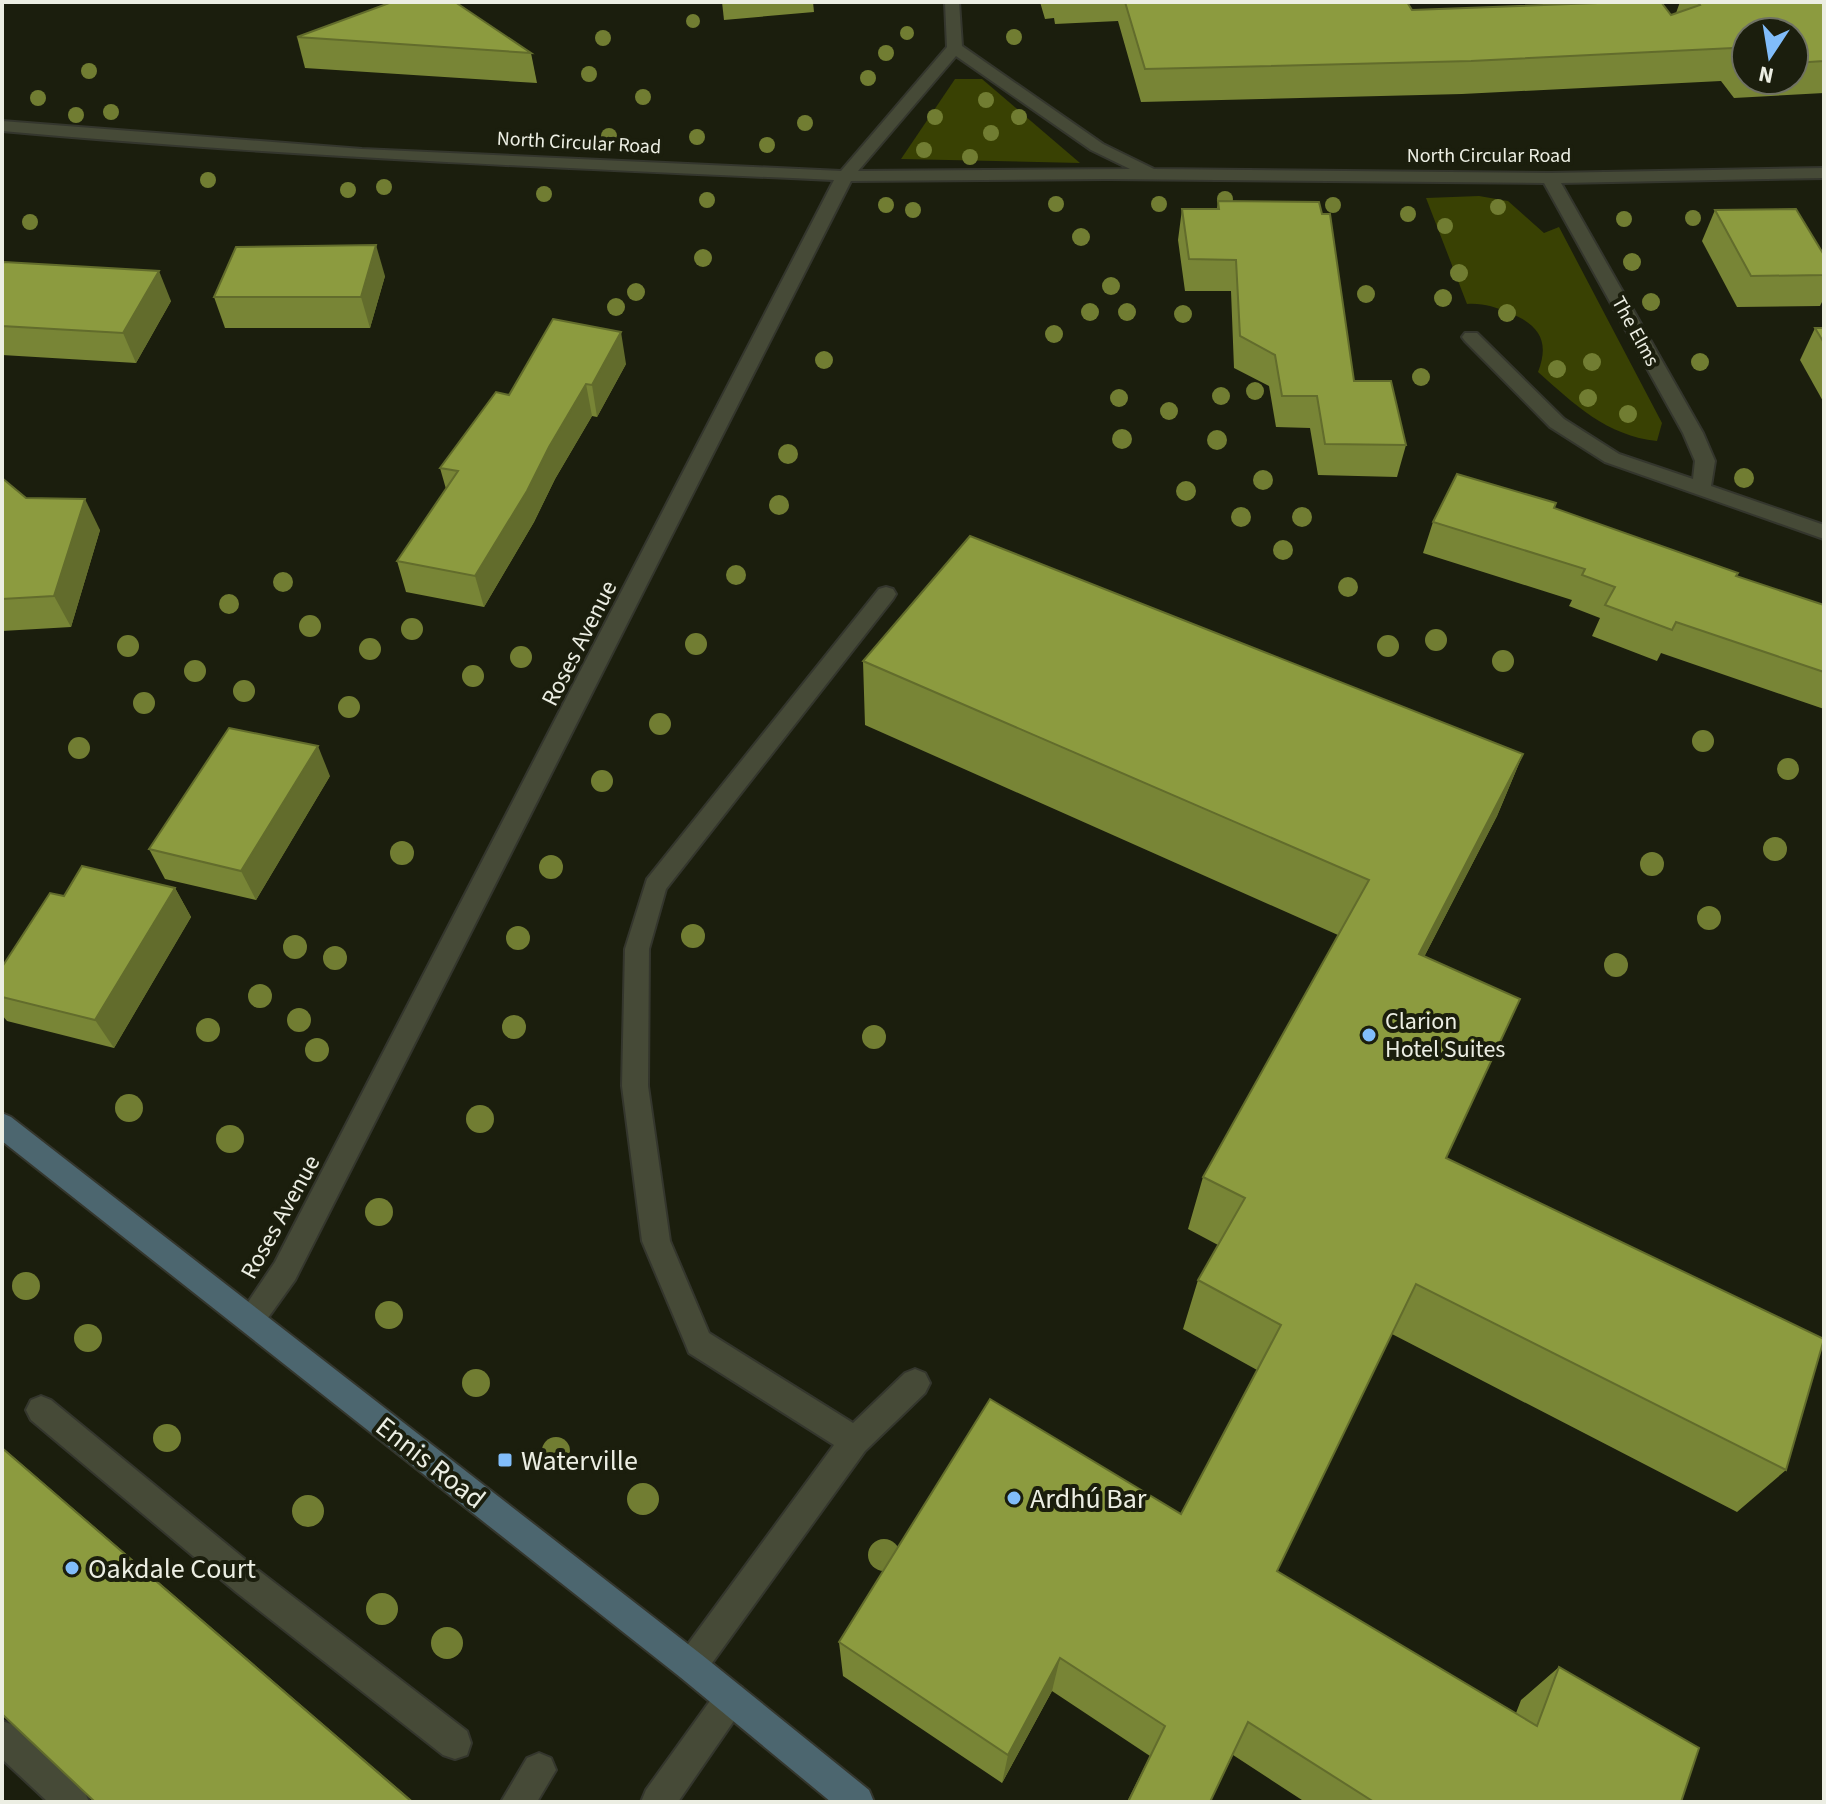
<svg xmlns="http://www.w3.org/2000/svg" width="1826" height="1804" font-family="'Source Sans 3',sans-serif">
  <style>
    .green { fill: #394103 }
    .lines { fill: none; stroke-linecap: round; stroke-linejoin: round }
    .service-casing { stroke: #34362d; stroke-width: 4 }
    .minor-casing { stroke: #34362d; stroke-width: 4 }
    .secondary-casing { stroke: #34362d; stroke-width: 4 }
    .service { fill: #464a37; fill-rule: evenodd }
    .minor { fill: #464a37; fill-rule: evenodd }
    .secondary { fill: #4c666f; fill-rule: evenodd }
    .tree { fill: #717d32 }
    .wall { fill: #788536; fill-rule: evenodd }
    .shaded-wall { fill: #626c2c }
    .building { fill: #8c9b3f; stroke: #626c2c; stroke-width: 2 }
    .poi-dot { fill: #81bdfa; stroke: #1b1e0d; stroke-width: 3 }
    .labels { text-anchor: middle; stroke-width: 8; stroke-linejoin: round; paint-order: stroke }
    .far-street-label { font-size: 20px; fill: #eceee3; stroke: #1b1e0d }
    .street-label { font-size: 24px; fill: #eceee3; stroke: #1b1e0d }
    .poi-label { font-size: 24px; fill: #eceee3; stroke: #1b1e0d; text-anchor: start }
    .near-poi-label { font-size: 28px; fill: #eceee3; stroke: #1b1e0d; text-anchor: start }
    .near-street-label { font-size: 28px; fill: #eceee3; stroke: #1b1e0d }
  </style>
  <rect width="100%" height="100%" fill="#1b1e0d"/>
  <g class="green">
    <polygon points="955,79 982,79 1080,163 901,159"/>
    <path d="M1479 196 1508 201 1544 233 1559 227 1662 423 1657 441C1607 436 1574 404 1538 372 1550 341 1539 325 1510 313 1495 307 1483 303 1467 304L1426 198Z"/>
  </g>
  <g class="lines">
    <g class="service-casing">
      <g id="service">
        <polygon points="886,587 893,589 896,594 893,599 666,889 649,949 648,1086 670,1241 709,1333 853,1423 905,1373 915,1369 925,1373 930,1383 925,1393 865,1451 702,1677 691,1682 680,1677 675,1666 680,1655 834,1445 689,1353 685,1343 642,1241 622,1086 625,949 647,879 879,589"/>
        <polygon points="41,1396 51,1400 258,1570 467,1731 471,1743 467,1755 455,1759 443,1755 236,1592 31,1420 26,1410 31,1400"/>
        <polygon points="2,1721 14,1725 84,1790 89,1802 48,1802 2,1759"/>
        <polygon points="539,1753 551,1758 556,1770 537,1802 501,1802 527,1758"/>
      </g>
    </g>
    <g class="minor-casing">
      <g id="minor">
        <path d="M945 2H959L962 46 1103 144 1154 169 1550 173 1824 168V178L1561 183 1703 433 1715 461 1711 486 1824 525V539L1605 462 1550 427 1465 341 1462 337 1465 333H1477L1564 419 1619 454 1693 479 1695 461 1683 433 1544 183 1107 179 851 181 295 1280 260 1329 250 1333 240 1329 236 1320 275 1262 834 180C557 168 279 156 2 131V121L362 149 841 171 947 47ZM956 56 1091 150 1130 169 858 171Z"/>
        <polygon points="731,1682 742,1687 747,1698 742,1709 678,1802 641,1802 646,1790 720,1687"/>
      </g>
    </g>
    <g class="secondary-casing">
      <polygon id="secondary" points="2,1113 11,1117 702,1655 869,1790 874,1802 831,1802 680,1677 2,1141"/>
    </g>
    <use href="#service" class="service"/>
    <use href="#minor" class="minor"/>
    <use href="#secondary" class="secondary"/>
  </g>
  <g class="tree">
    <circle cx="693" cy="21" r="7"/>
    <circle cx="907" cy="33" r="7"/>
    <circle cx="1014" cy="37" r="8"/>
    <circle cx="603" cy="38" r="8"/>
    <circle cx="886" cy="53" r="8"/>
    <circle cx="89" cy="71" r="8"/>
    <circle cx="589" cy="74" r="8"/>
    <circle cx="868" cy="78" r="8"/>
    <circle cx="643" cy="97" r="8"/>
    <circle cx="38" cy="98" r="8"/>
    <circle cx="986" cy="100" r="8"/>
    <circle cx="111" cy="112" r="8"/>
    <circle cx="76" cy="115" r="8"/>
    <circle cx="935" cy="117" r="8"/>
    <circle cx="1019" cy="117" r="8"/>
    <circle cx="805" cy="123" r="8"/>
    <circle cx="991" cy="133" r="8"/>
    <circle cx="609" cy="136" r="8"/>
    <circle cx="697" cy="137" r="8"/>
    <circle cx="767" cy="145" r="8"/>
    <circle cx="924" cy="150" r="8"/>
    <circle cx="970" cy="157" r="8"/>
    <circle cx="208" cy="180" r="8"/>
    <circle cx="384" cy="187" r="8"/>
    <circle cx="348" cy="190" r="8"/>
    <circle cx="544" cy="194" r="8"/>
    <circle cx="1225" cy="199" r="8"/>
    <circle cx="707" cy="200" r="8"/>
    <circle cx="1056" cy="204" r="8"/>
    <circle cx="1159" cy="204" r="8"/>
    <circle cx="886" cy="205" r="8"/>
    <circle cx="1333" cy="205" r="8"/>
    <circle cx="1498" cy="207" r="8"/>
    <circle cx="913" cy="210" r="8"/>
    <circle cx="1408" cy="214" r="8"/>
    <circle cx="1693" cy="218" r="8"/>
    <circle cx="1624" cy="219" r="8"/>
    <circle cx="30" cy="222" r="8"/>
    <circle cx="1445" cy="226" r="8"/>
    <circle cx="1081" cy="237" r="9"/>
    <circle cx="703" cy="258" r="9"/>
    <circle cx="1632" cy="262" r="9"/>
    <circle cx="1459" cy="273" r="9"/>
    <circle cx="1111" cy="286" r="9"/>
    <circle cx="636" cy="292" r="9"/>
    <circle cx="1366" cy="294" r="9"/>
    <circle cx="1443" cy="298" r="9"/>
    <circle cx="1651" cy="302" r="9"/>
    <circle cx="616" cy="307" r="9"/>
    <circle cx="1090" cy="312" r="9"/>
    <circle cx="1127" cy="312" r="9"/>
    <circle cx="1507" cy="313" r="9"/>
    <circle cx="1183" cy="314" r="9"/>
    <circle cx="1054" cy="334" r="9"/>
    <circle cx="824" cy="360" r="9"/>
    <circle cx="1592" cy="362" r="9"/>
    <circle cx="1700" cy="362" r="9"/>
    <circle cx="1557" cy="369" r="9"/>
    <circle cx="1421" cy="377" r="9"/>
    <circle cx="1255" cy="391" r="9"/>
    <circle cx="1221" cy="396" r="9"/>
    <circle cx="1119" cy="398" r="9"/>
    <circle cx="1588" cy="398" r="9"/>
    <circle cx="1169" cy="411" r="9"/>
    <circle cx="1628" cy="414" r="9"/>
    <circle cx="1122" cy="439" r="10"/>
    <circle cx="1217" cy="440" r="10"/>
    <circle cx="788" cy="454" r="10"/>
    <circle cx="1744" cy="478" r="10"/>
    <circle cx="1263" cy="480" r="10"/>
    <circle cx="1186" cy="491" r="10"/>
    <circle cx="779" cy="505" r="10"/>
    <circle cx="1241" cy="517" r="10"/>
    <circle cx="1302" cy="517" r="10"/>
    <circle cx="1283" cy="550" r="10"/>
    <circle cx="736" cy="575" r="10"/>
    <circle cx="283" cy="582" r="10"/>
    <circle cx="1348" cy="587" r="10"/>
    <circle cx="229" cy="604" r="10"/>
    <circle cx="310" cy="626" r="11"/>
    <circle cx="412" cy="629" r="11"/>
    <circle cx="1436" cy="640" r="11"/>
    <circle cx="696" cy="644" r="11"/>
    <circle cx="128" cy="646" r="11"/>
    <circle cx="1388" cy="646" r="11"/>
    <circle cx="370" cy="649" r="11"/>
    <circle cx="521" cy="657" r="11"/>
    <circle cx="1503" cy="661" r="11"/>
    <circle cx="195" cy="671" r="11"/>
    <circle cx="473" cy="676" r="11"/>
    <circle cx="244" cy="691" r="11"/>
    <circle cx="144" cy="703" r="11"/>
    <circle cx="349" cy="707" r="11"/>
    <circle cx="660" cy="724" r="11"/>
    <circle cx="1703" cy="741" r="11"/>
    <circle cx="79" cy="748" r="11"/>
    <circle cx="1788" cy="769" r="11"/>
    <circle cx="602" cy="781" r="11"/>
    <circle cx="1775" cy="849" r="12"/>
    <circle cx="402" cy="853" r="12"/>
    <circle cx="1652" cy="864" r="12"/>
    <circle cx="551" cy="867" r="12"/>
    <circle cx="1709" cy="918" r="12"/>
    <circle cx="693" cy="936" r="12"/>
    <circle cx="518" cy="938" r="12"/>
    <circle cx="295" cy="947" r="12"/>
    <circle cx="335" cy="958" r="12"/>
    <circle cx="1616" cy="965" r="12"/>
    <circle cx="260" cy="996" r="12"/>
    <circle cx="299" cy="1020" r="12"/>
    <circle cx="514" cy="1027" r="12"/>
    <circle cx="208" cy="1030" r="12"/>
    <circle cx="874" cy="1037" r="12"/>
    <circle cx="317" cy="1050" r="12"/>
    <circle cx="129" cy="1108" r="14"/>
    <circle cx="480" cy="1119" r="14"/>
    <circle cx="230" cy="1139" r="14"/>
    <circle cx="379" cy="1212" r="14"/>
    <circle cx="26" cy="1286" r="14"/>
    <circle cx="389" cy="1315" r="14"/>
    <circle cx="88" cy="1338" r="14"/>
    <circle cx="476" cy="1383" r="14"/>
    <circle cx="167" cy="1438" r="14"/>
    <circle cx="556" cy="1451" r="14"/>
    <circle cx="643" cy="1499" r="16"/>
    <circle cx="308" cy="1511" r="16"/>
    <circle cx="884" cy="1555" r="16"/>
    <circle cx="382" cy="1609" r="16"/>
    <circle cx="447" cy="1643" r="16"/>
  </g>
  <g class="wall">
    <polygon points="722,2 813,2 814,12 724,20"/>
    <path d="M1040 2H1407L1412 10 1671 15 1676 13 1680 2H1824V93L1734 98 1721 81 1462 94 1141 102 1118 21 1055 24 1054 18 1045 19ZM1746 32H1794V80H1746Z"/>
    <polygon points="297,37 531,53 537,83 305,68"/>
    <polygon points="1218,201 1354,381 1406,445 1397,477 1318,475 1310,428 1276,427 1269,386 1234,368 1231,291 1185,291 1178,240 1182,209 1217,209"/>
    <polygon points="1715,210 1824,255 1824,298 1820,306 1737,307 1702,241"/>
    <polygon points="2,265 171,301 136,363 2,355"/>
    <polygon points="385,276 370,328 225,328 214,297"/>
    <polygon points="1815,328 1824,328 1824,403 1800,360"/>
    <polygon points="626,364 597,417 592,416 555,479 534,522 484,607 406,592 397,561 446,489 440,468 509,395"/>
    <polygon points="2,478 26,498 100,530 71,627 2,631"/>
    <polygon points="1555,508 1736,576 1824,605 1824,709 1661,653 1657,661 1592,636 1600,618 1569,606 1572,600 1423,553 1433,522"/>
    <polygon points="863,661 1523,754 1497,816 1424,957 1446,1158 1786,1470 1737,1512 1392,1334 1277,1571 1516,1713 1521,1700 1559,1667 1681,1802 1305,1802 1233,1755 1210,1802 1127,1802 1150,1756 1052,1691 1002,1783 843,1676 839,1642 1181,1514 1257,1370 1183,1329 1198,1280 1218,1245 1188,1229 1203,1177 1338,935 865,725"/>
    <polygon points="330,776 256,900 165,879 149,849"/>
    <polygon points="175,888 191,917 114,1048 7,1021 2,1015 2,967 64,896"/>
  </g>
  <g class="shaded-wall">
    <polygon points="376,245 385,276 370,328 361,297"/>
    <polygon points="159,271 171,301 136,363 123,333"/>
    <polygon points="621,332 626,364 597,417 592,385"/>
    <polygon points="586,384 592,416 555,479 534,522 484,607 475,576"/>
    <polygon points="85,499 100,530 71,627 54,596"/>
    <polygon points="318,746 330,776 256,900 241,871"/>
    <polygon points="1523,754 1497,816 1395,1013 1419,954"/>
    <polygon points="175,888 191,917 114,1048 95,1020"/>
    <polygon points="2,1447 414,1802 412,1802 2,1448"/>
    <polygon points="1060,1658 1052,1691 1002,1783 1008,1755"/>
  </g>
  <g class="building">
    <polygon points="392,2 455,2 531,53 297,37"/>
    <polygon points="1125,2 1407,2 1412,10 1625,2 1661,2 1671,15 1700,5 1698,2 1824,2 1824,61 1794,63 1794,32 1746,32 1746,64 1733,48 1471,61 1145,69"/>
    <polygon points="1218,201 1319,202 1322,214 1330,214 1354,381 1391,381 1406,445 1325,444 1317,396 1282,396 1275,355 1240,336 1236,260 1189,259 1182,209 1219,209"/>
    <polygon points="1796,209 1824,255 1824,275 1751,276 1715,210"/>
    <polygon points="376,245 361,297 214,297 236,247"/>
    <polygon points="4,262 159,271 123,333 2,326 2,265"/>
    <polygon points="553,319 621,332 592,385 586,384 549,447 527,491 475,576 397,561 458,471 440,468 496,392 509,395"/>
    <polygon points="1815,328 1824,328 1824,343"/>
    <polygon points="1457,474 1556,503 1554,508 1738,573 1736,576 1824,605 1824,672 1676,622 1672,630 1605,605 1615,587 1582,575 1585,569 1433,522"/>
    <polygon points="2,478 26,498 85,499 54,596 2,599"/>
    <polygon points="970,536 1523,754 1419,954 1520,999 1446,1158 1824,1339 1786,1470 1416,1284 1277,1571 1537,1726 1559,1667 1699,1748 1681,1802 1374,1802 1248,1722 1210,1802 1128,1802 1165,1726 1060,1658 1008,1755 839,1642 990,1399 1181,1514 1281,1325 1198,1280 1245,1198 1203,1177 1369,880 863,661"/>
    <polygon points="229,728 318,746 241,871 149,849"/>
    <polygon points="82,866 175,888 95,1020 2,997 2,967 50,893 64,896"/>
    <polygon points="2,1448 412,1802 95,1802 2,1714"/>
  </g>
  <g class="poi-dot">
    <circle cx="1369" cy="1035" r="8"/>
    <rect x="497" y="1452" width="16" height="16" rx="4"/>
    <circle cx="1014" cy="1498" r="8"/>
    <circle cx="72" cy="1568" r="8"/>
  </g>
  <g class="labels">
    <g class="far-street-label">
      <text transform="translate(579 142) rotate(3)" y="7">North Circular Road</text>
      <text x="1489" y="162">North Circular Road</text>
      <text transform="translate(1636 331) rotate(61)" y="7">The Elms</text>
    </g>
    <g class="street-label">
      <text transform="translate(579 643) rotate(-63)" y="8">Roses Avenue</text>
      <text transform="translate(280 1217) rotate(-61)" y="8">Roses Avenue</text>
    </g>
    <g class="poi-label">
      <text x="1385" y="1029">Clarion<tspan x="1385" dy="28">Hotel Suites</tspan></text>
    </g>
    <g class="near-poi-label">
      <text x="521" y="1470">Waterville</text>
      <text x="1030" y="1508">Ardhú Bar</text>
      <text x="88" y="1578">Oakdale Court</text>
    </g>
    <g class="near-street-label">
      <text transform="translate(431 1462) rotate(38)" y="10">Ennis Road</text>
    </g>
  </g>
  <rect width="1826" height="1804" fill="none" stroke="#eceee3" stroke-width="8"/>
  <g transform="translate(1770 56) rotate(192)"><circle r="38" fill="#1b1e0d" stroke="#6f7163" stroke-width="2"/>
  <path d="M0-6L14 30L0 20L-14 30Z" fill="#81bdfa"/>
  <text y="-12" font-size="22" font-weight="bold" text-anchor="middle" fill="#eceee3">N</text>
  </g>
</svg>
